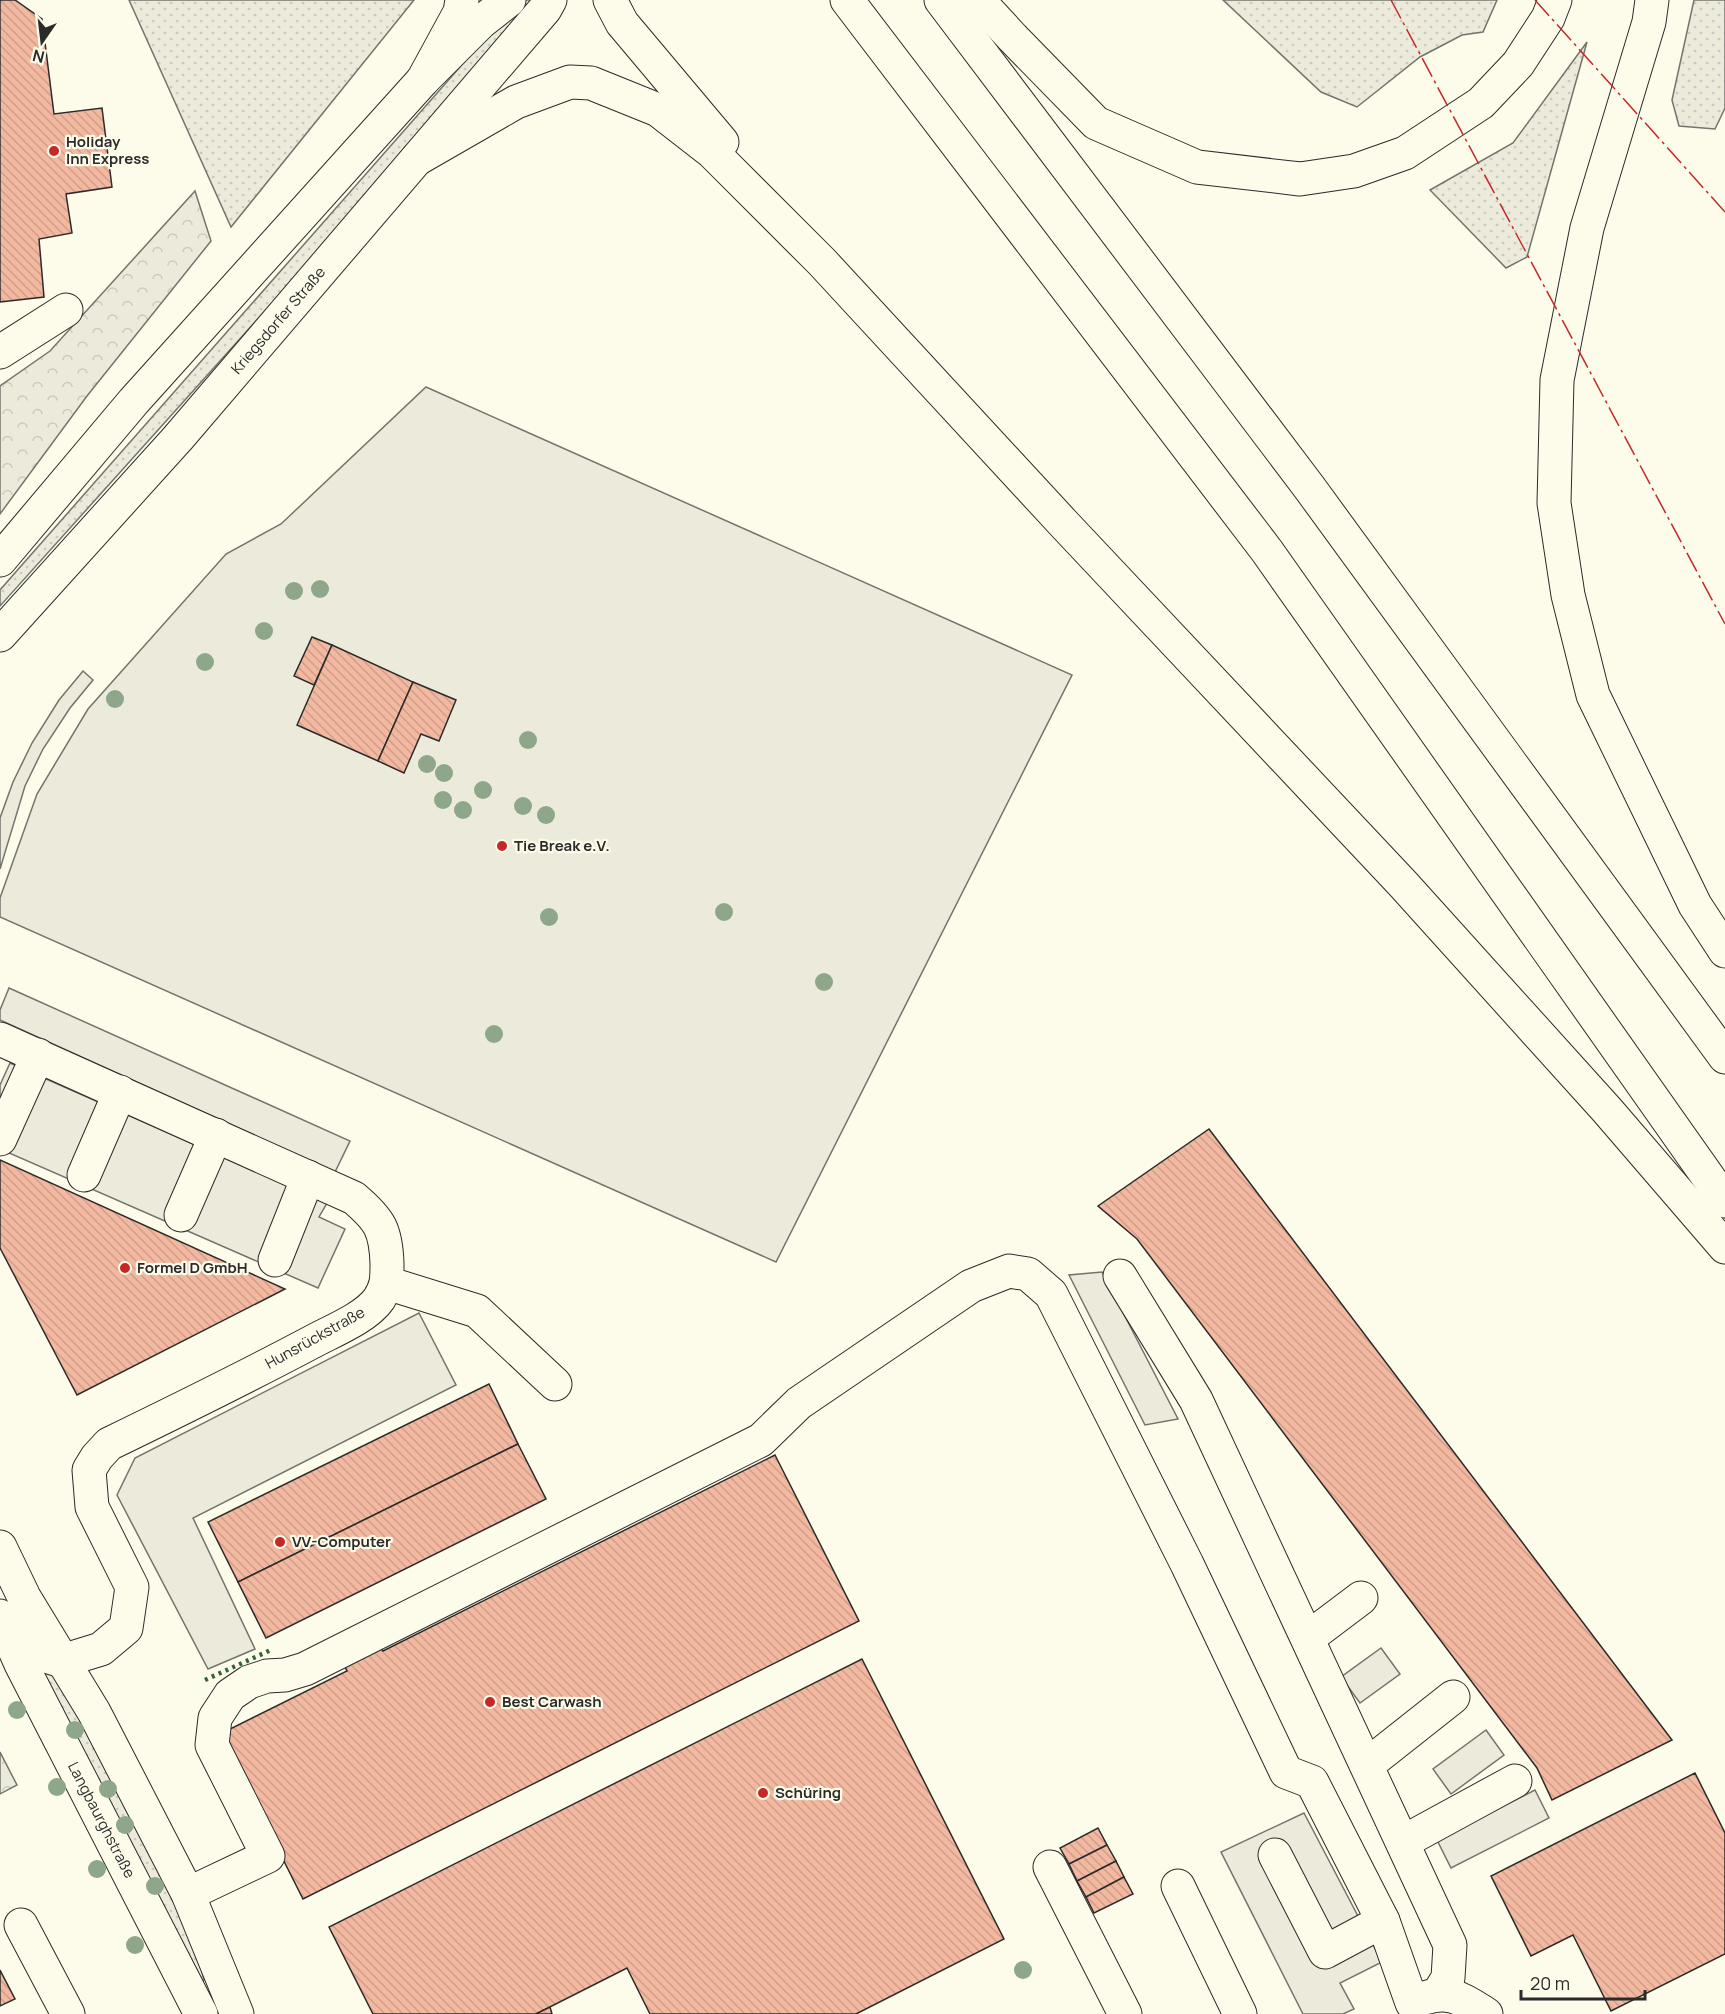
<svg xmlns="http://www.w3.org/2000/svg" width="1725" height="2014" font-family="Manrope,sans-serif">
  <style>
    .grass { fill: url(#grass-dots); stroke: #74746e; stroke-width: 1.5 }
    .forest { fill: url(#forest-crowns); stroke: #74746e; stroke-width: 1.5 }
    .pitch { fill: #ecebdb; stroke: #74746e; stroke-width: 1.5 }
    .parking { fill: #eceadb; stroke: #74746e; stroke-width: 1.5 }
    .building { fill: url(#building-back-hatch); stroke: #2b2b2b; stroke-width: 1.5 }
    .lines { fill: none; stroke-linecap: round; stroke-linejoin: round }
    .minor-casing { stroke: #2b2b2b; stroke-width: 35 }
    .major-casing { stroke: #2b2b2b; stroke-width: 35 }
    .highway-casing { stroke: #2b2b2b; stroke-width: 35 }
    .minor { stroke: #fdfbea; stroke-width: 33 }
    .major { stroke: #fdfbea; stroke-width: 33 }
    .highway { stroke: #fdfbea; stroke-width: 33 }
    .hedge { stroke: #34623c; stroke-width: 4.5; stroke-dasharray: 3 4.5; stroke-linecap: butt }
    .power { stroke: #c62828; stroke-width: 1.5; stroke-dasharray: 21 4.5 3 4.5; stroke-linecap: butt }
    .tree { fill: #8ea78a }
    .poi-dot { fill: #c62828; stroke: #fdfbea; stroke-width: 2 }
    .labels { text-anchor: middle; stroke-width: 4.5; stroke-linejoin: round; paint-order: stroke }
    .poi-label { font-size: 15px; font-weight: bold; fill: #2b2b2b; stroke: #fdfbea; text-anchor: start }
    .street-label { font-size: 15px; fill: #2b2b2b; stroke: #fdfbea }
  </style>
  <defs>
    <pattern id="grass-dots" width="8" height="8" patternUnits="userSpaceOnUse" patternTransform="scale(1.5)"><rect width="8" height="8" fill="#ecebdb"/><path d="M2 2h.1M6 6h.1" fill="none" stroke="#cbcabc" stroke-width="1.8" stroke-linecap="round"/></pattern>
    <pattern id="forest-crowns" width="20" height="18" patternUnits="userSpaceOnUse" patternTransform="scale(1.5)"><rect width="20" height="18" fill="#ecebdb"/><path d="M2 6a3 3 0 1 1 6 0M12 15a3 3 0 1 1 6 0" fill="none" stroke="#cbcabc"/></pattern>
    <pattern id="building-back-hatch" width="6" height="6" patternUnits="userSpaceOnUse" patternTransform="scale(1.5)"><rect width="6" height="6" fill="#f2b8a0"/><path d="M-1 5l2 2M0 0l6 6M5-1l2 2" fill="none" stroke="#d09e8a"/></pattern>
  </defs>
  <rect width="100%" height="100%" fill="#fdfbea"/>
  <g class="grass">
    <polygon points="129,0 414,0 231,227"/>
    <polygon points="519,0 544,0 0,606 0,590"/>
    <polygon points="1223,0 1497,0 1483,32 1462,35 1420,57 1357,107 1321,92"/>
    <polygon points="1694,0 1725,0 1725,108 1715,129 1679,126 1672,100"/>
    <polygon points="1587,42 1527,257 1506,268 1430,190 1513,143"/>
    <polygon points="55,1671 194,1938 204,1980 202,1983 39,1673"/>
  </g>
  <g class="forest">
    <polygon points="195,191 211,241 87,396 0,514 0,386 50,351"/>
    <polygon points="0,1752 17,1785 0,1794"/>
  </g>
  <polygon class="pitch" points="426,387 1072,675 776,1262 0,917 0,898 37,794 88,709 226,554 281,524"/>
  <g class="parking">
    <polygon points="83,671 93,680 70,708 43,749 25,786 0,869 0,818 13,782 32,743 59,700"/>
    <polygon points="9,988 350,1141 335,1172 0,1020 0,1010"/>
    <polygon points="10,1063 327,1203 319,1217 345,1229 318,1288 0,1149 0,1085"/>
    <polygon points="1102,1272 1178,1419 1145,1425 1069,1275"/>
    <polygon points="419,1313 456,1385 193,1518 255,1649 208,1669 117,1495 135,1458"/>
    <polygon points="1381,1648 1400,1674 1360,1703 1341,1677"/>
    <polygon points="1486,1730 1504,1755 1451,1794 1433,1769"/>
    <polygon points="1535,1790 1549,1818 1451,1868 1437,1840"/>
    <polygon points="1304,1813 1382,1962 1340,1983 1354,2009 1343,2014 1303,2014 1221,1852"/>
  </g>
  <g class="building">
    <polygon points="0,0 15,0 42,19 54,114 102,108 112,187 66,194 72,233 39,239 44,297 0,302"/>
    <polygon points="312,637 332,645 314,685 294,676"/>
    <polygon points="332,645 413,682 378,761 297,725"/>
    <polygon points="413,682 456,700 439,741 421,734 404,773 378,761"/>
    <polygon points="1209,1129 1672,1740 1552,1800 1537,1768 1137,1239 1098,1206"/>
    <polygon points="0,1160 285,1289 77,1395 0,1248"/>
    <polygon points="489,1384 518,1444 238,1582 208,1522"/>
    <polygon points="518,1444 546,1499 266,1638 238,1582"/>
    <polygon points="775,1455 859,1621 303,1899 220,1734 347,1671 343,1663 379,1645 383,1651"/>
    <polygon points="862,1659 1004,1939 856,2014 650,2014 627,1968 536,2014 373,2014 329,1927"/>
    <polygon points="1695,1773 1725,1833 1725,1954 1611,2011 1573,1935 1531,1956 1491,1876"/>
    <polygon points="1098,1828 1107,1845 1069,1864 1060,1848"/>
    <polygon points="1107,1845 1116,1861 1077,1881 1069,1864"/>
    <polygon points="1116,1861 1124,1877 1086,1897 1077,1881"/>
    <polygon points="1124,1877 1133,1894 1094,1913 1086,1897"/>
    <polygon points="0,1970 15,1999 0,2006"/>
    <polygon points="550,2007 552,2014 536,2014"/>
  </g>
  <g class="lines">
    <g class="minor-casing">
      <g id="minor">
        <polyline points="0,352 66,310"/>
        <path d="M0 1039 354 1198C380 1220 386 1230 387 1264 387 1279 387 1286 379 1299 366 1318 330 1332 310 1343 244 1378 177 1411 109 1444L97 1457 89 1470 92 1507 132 1587 126 1628 101 1649 62 1661 36 1653 4 1624"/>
        <polyline points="0,1139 38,1055"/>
        <polyline points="84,1175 120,1092"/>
        <polyline points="181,1215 216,1135"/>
        <polyline points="275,1260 308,1177"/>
        <polyline points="1120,1276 1196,1400 1450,1945 1448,1978 1438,1994"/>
        <polyline points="387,1283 477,1311 555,1384"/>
        <polyline points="1308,1638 1361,1598"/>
        <polyline points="1367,1765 1453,1697"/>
        <polyline points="1403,1842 1515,1781"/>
        <polyline points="1275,1855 1325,1952 1383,1921"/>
        <polyline points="1050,1867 1125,2014"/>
        <polyline points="1178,1886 1240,2014"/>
        <polyline points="188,1894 268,1856 212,1745 215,1718 230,1695 249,1682 267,1676 285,1675 305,1669 761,1440 799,1403 971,1286 1009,1271 1028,1274 1051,1294 1187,1564 1286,1772 1312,1782 1383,1921 1412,2003"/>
        <polyline points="21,1925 68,2014"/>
        <path d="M1419 2000C1448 1988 1462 1999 1486 2014"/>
      </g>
    </g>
    <g class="major-casing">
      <g id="major">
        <polyline points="0,560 134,401 423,80 481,22 509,0"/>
        <path id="s1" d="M0 635 178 438 545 9 550 0"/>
        <polyline points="0,1547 24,1597 94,1712 188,1894 237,2014"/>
        <path id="s2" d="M0 1616 21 1664 201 2014"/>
      </g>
    </g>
    <g class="highway-casing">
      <g id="highway">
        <polyline points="610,0 622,23 722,142"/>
        <polyline points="847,0 1267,551 1725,1201"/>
        <polyline points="941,0 1309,487 1725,1057"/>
        <polyline points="978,0 1013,38 1096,123 1197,167 1300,179 1354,171 1405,153 1481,103 1518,64 1548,18 1555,0"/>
        <polyline points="1652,0 1649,22 1587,228 1557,380 1554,503 1568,595 1593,695 1695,905 1725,951"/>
        <polyline points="423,80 460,12 462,0"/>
        <polyline points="417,159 516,102 570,82 591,83 658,110 712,152 822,262 1064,524 1403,884 1607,1110 1725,1247"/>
      </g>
    </g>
    <use href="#minor" class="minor"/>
    <use href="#major" class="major"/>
    <use href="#highway" class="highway"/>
    <polyline class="hedge" points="205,1680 273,1649"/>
    <g class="power">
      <polyline points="1391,0 1725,624"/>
      <polyline points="1535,0 1725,212"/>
    </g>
  </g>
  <g class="tree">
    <circle cx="320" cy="589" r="9"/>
    <circle cx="294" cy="591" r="9"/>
    <circle cx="264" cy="631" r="9"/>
    <circle cx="205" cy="662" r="9"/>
    <circle cx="115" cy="699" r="9"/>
    <circle cx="528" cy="740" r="9"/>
    <circle cx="427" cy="764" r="9"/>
    <circle cx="444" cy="773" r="9"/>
    <circle cx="483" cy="790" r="9"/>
    <circle cx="443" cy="800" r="9"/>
    <circle cx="523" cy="806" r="9"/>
    <circle cx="463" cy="810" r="9"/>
    <circle cx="546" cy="815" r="9"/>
    <circle cx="724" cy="912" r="9"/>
    <circle cx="549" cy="917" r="9"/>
    <circle cx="824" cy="982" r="9"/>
    <circle cx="494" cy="1034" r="9"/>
    <circle cx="17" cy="1710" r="9"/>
    <circle cx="75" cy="1730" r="9"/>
    <circle cx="57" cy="1787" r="9"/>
    <circle cx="108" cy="1789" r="9"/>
    <circle cx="125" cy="1825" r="9"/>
    <circle cx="97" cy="1869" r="9"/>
    <circle cx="155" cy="1886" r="9"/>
    <circle cx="135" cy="1945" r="9"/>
    <circle cx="1023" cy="1970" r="9"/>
  </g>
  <g class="poi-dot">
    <circle cx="54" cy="151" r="6"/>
    <circle cx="502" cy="846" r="6"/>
    <circle cx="125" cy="1268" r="6"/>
    <circle cx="280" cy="1542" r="6"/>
    <circle cx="490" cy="1702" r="6"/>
    <circle cx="763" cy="1793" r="6"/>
  </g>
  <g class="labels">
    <g class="poi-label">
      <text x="66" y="147">Holiday<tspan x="66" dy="17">Inn Express</tspan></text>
      <text x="514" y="851">Tie Break e.V.</text>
      <text x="137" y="1273">Formel D GmbH</text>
      <text x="292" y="1547">VV-Computer</text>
      <text x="502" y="1707">Best Carwash</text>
      <text x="775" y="1798">Schüring</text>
    </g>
    <g class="street-label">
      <text dy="5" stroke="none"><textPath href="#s1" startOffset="420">Kriegsdorfer Straße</textPath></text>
      <text transform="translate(315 1338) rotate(-29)" y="5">Hunsrückstraße</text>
      <text dy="5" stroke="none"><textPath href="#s2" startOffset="228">Langbaurghstraße</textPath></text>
    </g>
  </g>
  <g transform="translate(42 42) rotate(194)" stroke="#fdfbea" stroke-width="4.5" paint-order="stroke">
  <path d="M0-4.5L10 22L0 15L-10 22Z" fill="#2b2b2b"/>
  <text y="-9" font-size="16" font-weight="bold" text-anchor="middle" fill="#2b2b2b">N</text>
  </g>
  <path d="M1521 1990v9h124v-9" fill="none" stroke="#2b2b2b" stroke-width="3"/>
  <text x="1530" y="1990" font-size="18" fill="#2b2b2b" stroke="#fdfbea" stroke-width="4.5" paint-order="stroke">20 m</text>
</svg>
